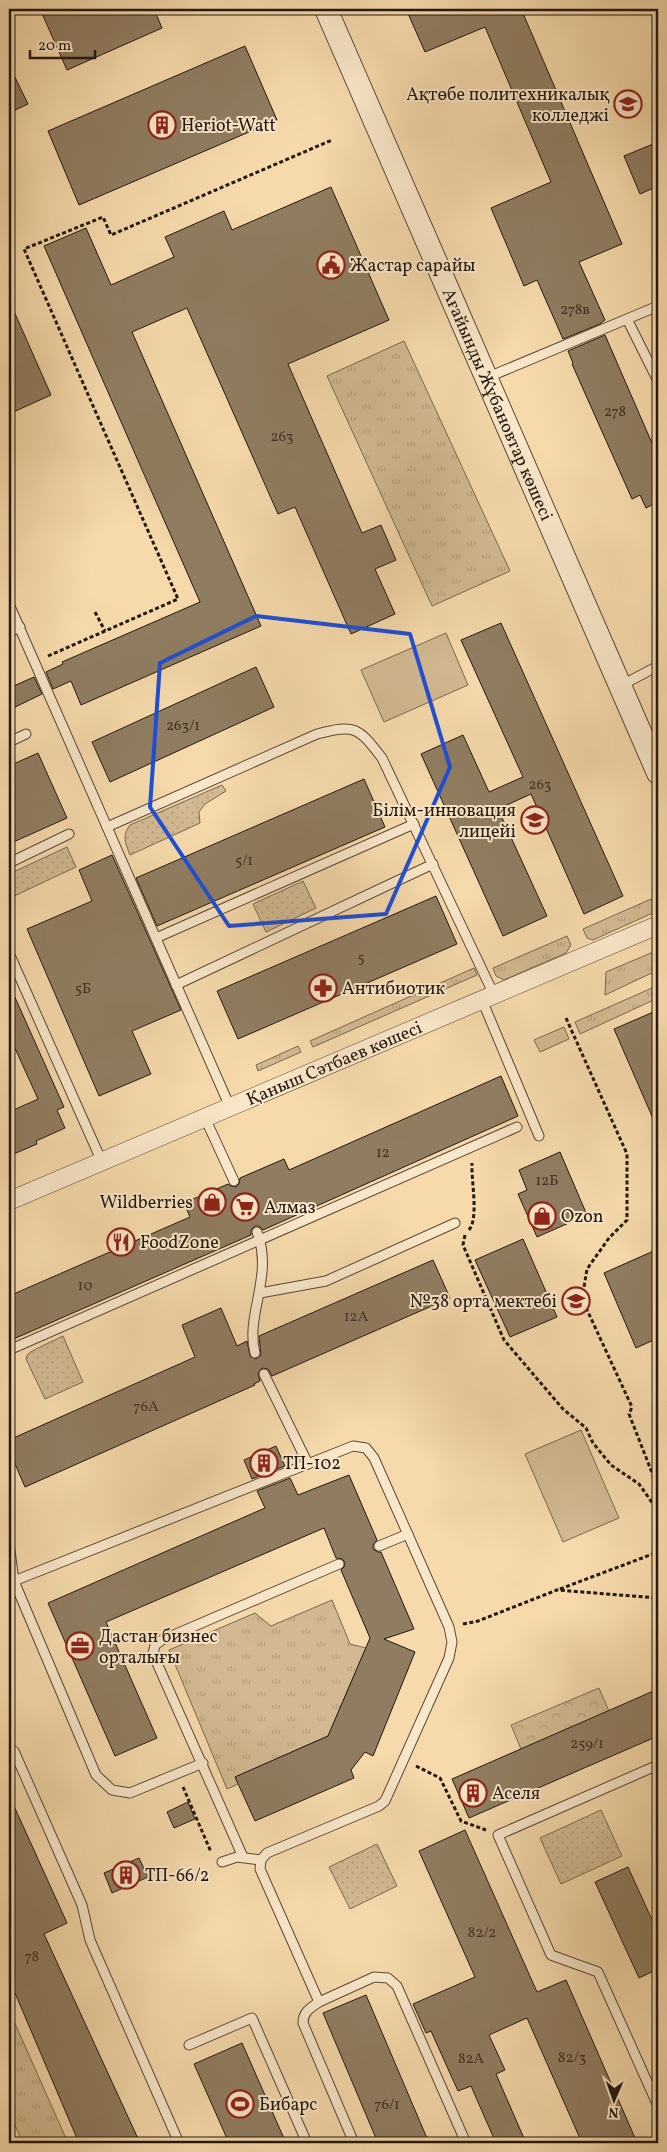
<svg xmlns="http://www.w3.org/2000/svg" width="667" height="2152" font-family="Vollkorn,serif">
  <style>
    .grass { fill: url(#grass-tufts); stroke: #7a6850 }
    .forest { fill: url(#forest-crowns); stroke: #7a6850 }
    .park { fill: url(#park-dots); stroke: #7a6850 }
    .pitch { fill: #d2b991; stroke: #7a6850 }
    .building { fill: #907d61; stroke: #221810 }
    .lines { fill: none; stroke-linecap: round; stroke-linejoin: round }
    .service-casing { stroke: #574837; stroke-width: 11 }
    .minor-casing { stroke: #574837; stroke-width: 19 }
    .tertiary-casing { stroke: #574837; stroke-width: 24 }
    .path { stroke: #221810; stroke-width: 3; stroke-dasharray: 4 2.5; stroke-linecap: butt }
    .service { stroke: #f9e7c9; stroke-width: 9 }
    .minor { stroke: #f9e7c9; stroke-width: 18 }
    .tertiary { stroke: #f9e7c9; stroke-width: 22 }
    .marked { fill: none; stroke: #1d4ed8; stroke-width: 4; stroke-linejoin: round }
    .labels { text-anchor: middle; stroke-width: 4; stroke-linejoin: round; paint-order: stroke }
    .number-label { font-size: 15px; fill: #3e3124 }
    .poi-label { font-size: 18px; fill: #221810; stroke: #f9e7c9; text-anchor: start }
    .street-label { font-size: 18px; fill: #221810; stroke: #f9e7c9 }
  </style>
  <defs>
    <pattern id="grass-tufts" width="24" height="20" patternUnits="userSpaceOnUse" patternTransform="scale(1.25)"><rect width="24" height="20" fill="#d2b991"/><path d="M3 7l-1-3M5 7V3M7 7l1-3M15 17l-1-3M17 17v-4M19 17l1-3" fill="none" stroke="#b49e7c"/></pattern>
    <pattern id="forest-crowns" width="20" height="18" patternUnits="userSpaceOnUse" patternTransform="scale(1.25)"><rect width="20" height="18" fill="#d2b991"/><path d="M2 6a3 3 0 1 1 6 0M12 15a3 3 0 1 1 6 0" fill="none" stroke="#b49e7c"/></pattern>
    <pattern id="park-dots" width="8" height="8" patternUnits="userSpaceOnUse" patternTransform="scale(1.25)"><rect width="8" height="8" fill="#d2b991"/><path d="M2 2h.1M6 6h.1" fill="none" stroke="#b49e7c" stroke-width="1.8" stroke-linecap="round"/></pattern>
  </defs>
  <rect width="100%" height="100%" fill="#f6daac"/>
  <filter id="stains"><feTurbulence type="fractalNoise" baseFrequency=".004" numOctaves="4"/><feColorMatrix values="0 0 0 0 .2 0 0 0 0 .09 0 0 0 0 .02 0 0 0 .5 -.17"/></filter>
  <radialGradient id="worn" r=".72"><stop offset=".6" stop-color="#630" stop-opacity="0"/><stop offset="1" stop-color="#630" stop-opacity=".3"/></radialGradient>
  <g class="grass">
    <polygon points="404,341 510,571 432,606 327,376"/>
    <polygon points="651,899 657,911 593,940 587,938 583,929"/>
    <polygon points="567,936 571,945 566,953 504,980 496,976 493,968"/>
    <polygon points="658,950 658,970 605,995 606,972"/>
    <polygon points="474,968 477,975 313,1047 310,1041"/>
    <polygon points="652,988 658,991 658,998 580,1034 575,1022"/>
    <polygon points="564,1027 569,1039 540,1052 534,1040"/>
    <polygon points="298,1046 301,1052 258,1071 256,1065"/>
    <polygon points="332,1600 350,1644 366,1648 328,1736 235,1777 238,1784 227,1789 169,1650 255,1613 271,1626"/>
    <polygon points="9,2010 68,2143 23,2143 9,2112"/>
  </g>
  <polygon class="forest" points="599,1688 609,1711 521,1749 511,1725"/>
  <g class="park">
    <path d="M222 785 226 791 205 804 199 812 200 823 130 855C125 842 122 836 130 825Z"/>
    <polygon points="67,847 76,867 12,897 9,889 9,874"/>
    <polygon points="303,881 316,908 266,932 253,904"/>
    <polygon points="63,1336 83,1382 45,1399 26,1359 27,1355 32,1351"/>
    <polygon points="601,1810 622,1856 561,1884 540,1838"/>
    <polygon points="377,1844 397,1886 350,1909 329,1867"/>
  </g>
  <g class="pitch">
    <polygon points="446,633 468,685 384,722 361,670"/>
    <polygon points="581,1430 619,1518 563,1542 525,1454"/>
  </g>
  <g class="building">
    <polygon points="40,9 154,9 162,28 67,70"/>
    <polygon points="406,9 527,9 522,11 622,244 579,262 605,320 600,324 563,339 537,280 524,286 491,208 551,182 485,27 425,52"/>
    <polygon points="245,46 277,120 79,205 48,131"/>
    <polygon points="9,65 28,104 9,113"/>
    <polygon points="658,142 658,186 640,194 624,156"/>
    <polygon points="331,187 389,320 288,364 362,533 381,525 396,560 375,569 395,614 351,634 295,507 278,514 187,308 132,332 261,626 81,705 71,681 53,689 46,672 63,664 62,662 200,602 44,246 86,228 111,285 174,257 165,237 224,211 232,230"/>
    <polygon points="9,300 51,395 9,414"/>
    <polygon points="605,335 658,457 658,502 646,508 640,495 632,499 572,364 573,363 568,351"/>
    <polygon points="501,623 623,896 584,914 531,794 498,809 547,916 503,936 421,754 463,735 489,792 523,777 461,640"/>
    <polygon points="256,667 274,707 110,782 92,742"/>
    <polygon points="34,677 42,694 9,710 9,688"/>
    <polygon points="38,753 67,818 9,844 9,766"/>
    <polygon points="364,779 385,827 157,926 136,878"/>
    <polygon points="112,855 181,1010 132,1031 151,1074 99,1096 27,929 92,901 79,870"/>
    <polygon points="436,896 457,944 238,1039 217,991"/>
    <polygon points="9,984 64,1107 57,1110 65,1128 36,1141 37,1144 9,1156 9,1112 38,1099 9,1035"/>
    <polygon points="658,1010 658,1130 614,1029"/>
    <polygon points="501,1076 518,1116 263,1230 259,1226 255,1226 251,1230 251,1235 9,1341 9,1296 190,1217 184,1203 228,1184 231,1186 236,1187 239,1184 240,1178 284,1159 289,1170"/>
    <polygon points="560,1152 587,1215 537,1237 518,1194 527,1190 519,1170"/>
    <polygon points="523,1239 557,1317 510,1337 475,1260"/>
    <polygon points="658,1249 658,1338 636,1348 604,1273"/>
    <polygon points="433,1260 450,1298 272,1376 268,1369 262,1368 258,1373 260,1381 254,1384 255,1385 25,1487 9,1450 9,1440 195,1357 182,1325 221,1308 237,1346 247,1341 250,1356 256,1359 261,1355 259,1336"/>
    <polygon points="276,1446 285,1466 252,1479 244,1460"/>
    <polygon points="349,1475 377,1540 373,1545 373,1549 378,1552 381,1552 414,1629 384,1639 415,1652 373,1756 365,1752 351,1770 354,1778 255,1821 235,1777 328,1736 370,1638 341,1570 344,1567 345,1562 342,1559 336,1558 324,1528 106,1622 157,1738 115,1756 48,1603 265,1508 257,1491 290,1478 298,1495"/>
    <polygon points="658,1689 658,1736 469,1818 452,1779"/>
    <polygon points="9,1795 67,1923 44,1934 140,2143 79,2143 9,1979"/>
    <polygon points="188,1802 195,1819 174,1828 167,1812"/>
    <polygon points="465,1830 537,1992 566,1980 635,2138 624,2143 582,2143 527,2018 489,2035 505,2070 496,2074 526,2143 496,2143 471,2086 458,2091 431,2031 426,2033 413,2004 475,1977 419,1851"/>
    <polygon points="139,1858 148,1877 112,1893 104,1873"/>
    <polygon points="628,1867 658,1933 658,1969 639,1978 595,1882"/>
    <polygon points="366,1995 429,2143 378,2143 323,2013"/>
    <polygon points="242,2043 286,2143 229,2143 194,2064"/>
  </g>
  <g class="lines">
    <g class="service-casing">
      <g id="service">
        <polyline points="627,319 658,306"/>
        <polyline points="486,378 627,319 658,381"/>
        <polyline points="9,604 230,1107"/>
        <polyline points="9,632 20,627"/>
        <polyline points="620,686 658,666"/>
        <polyline points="9,742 26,734"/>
        <path d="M107 827 317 734C355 724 358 727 382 758L494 995"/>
        <polyline points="9,863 69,834"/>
        <polyline points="156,938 414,824"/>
        <polyline points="9,953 102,1162"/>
        <polyline points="176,985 433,864"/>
        <polyline points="482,1000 539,1136"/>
        <polyline points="205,1118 234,1181"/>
        <polyline points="260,1293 326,1281 455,1223"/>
        <polyline points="9,1350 517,1127"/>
        <path d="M255 1353C245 1315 274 1276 257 1232"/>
        <polyline points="264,1374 308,1464"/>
        <polyline points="9,1543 14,1581 96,1775 112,1790 130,1793 203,1763"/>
        <polyline points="379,1546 408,1534"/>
        <polyline points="14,1581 353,1446 366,1448 374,1458 449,1627 452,1642 449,1658 385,1801 379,1806 267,1853 261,1860 260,1869 319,2002 374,1977 388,1978 397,1986 466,2143"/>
        <polyline points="9,1753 14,1751 82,1905 90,1940 179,2143"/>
        <polyline points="658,1765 498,1835 551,1955 598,1972 658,2106"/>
        <polyline points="243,1857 153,1654 155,1645 162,1640 339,1564"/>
        <polyline points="222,1862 237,1857 261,1860"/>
        <path d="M319 2002C310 2008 303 2012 303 2023L354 2143"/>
        <polyline points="189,2045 252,2018 307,2143"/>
      </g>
    </g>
    <g class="minor-casing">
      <polyline id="minor" points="9,1201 658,925"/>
    </g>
    <g class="tertiary-casing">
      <g id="tertiary">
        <path id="s1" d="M326 9 658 773"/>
      </g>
    </g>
    <g class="path">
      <polyline points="95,612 105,631"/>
      <polyline points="48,656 178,599 24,249 103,217 111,235 332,140"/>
      <polyline points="566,1018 627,1154 627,1220 609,1238 587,1269 582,1299 632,1407 629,1414 658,1488"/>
      <path d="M469 1230C479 1218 471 1180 472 1163"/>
      <polyline points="465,1235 463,1245 504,1340 563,1409 586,1428 593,1443 611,1465 639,1484 658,1511"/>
      <polyline points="560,1589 658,1552"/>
      <polyline points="463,1624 478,1621 557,1590 658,1598"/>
      <polyline points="416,1766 440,1778 461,1821 486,1830"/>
      <polyline points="183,1787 211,1852"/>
    </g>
    <use href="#service" class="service"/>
    <use href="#minor" class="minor"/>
    <use href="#tertiary" class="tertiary"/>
  </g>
  <path class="marked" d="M256 616 410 634 450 767 386 914 229 926 150 807 160 663Z"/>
  <defs>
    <g id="university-ring" transform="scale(1.4375)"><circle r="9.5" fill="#f9e7c9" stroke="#8f2418" stroke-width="1.5"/><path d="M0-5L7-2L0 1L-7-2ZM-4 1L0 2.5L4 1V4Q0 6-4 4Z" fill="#8f2418"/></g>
    <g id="building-ring" transform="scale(1.4375)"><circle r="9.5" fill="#f9e7c9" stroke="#8f2418" stroke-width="1.5"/><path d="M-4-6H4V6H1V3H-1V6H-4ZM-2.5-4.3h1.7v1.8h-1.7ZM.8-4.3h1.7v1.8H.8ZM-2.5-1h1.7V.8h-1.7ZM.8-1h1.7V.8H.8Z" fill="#8f2418"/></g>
    <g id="civic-ring" transform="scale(1.4375)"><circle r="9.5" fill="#f9e7c9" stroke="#8f2418" stroke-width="1.5"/><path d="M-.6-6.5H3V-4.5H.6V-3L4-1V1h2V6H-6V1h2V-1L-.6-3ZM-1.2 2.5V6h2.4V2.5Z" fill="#8f2418"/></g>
    <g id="school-ring" transform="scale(1.4375)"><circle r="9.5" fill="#f9e7c9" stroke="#8f2418" stroke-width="1.5"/><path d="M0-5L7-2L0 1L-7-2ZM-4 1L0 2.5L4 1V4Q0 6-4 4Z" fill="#8f2418"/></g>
    <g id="pharmacy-ring" transform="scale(1.4375)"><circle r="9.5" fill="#f9e7c9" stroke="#8f2418" stroke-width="1.5"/><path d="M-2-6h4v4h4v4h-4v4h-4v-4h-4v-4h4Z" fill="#8f2418"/></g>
    <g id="shop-ring" transform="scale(1.4375)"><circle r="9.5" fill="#f9e7c9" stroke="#8f2418" stroke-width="1.5"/><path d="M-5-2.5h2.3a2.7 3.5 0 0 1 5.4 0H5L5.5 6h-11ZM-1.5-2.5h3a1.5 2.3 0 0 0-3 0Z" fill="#8f2418"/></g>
    <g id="supermarket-ring" transform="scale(1.4375)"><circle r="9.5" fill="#f9e7c9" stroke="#8f2418" stroke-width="1.5"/><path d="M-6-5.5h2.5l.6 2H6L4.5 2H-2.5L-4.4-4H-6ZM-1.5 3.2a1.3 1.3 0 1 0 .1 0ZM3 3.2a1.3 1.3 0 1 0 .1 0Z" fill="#8f2418"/></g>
    <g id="restaurant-ring" transform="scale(1.4375)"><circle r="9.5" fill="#f9e7c9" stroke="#8f2418" stroke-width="1.5"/><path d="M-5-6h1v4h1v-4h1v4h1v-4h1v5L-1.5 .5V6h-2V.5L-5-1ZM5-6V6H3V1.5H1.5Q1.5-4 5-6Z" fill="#8f2418"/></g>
    <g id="office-ring" transform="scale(1.4375)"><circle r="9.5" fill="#f9e7c9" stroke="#8f2418" stroke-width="1.5"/><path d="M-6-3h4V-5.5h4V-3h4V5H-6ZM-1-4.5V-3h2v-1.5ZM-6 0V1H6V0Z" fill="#8f2418"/></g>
    <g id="stadium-ring" transform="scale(1.4375)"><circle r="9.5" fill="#f9e7c9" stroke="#8f2418" stroke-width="1.5"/><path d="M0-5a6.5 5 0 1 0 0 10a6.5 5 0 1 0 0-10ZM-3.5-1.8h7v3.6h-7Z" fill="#8f2418"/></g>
  </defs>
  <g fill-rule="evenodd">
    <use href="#university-ring" x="628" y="104"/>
    <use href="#building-ring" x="162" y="125"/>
    <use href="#civic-ring" x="331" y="265"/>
    <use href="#school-ring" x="535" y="820"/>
    <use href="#pharmacy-ring" x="323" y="988"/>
    <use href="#shop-ring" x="212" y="1202"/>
    <use href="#supermarket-ring" x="245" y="1207"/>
    <use href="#shop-ring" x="542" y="1216"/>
    <use href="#restaurant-ring" x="121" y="1242"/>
    <use href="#school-ring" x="576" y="1301"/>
    <use href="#building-ring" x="264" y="1463"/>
    <use href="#office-ring" x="80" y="1646"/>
    <use href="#building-ring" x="473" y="1793"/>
    <use href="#building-ring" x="126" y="1875"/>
    <use href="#stadium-ring" x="240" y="2104"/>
  </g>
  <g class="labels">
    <g class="number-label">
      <text x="575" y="314">278в</text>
      <text x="615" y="416">278</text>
      <text x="282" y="441">263</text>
      <text x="183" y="730">263/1</text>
      <text x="540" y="789">263</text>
      <text x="244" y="865">5/1</text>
      <text x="361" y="962">5</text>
      <text x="83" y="993">5Б</text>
      <text x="383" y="1157">12</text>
      <text x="547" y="1185">12Б</text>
      <text x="85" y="1290">10</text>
      <text x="356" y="1321">12А</text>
      <text x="146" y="1411">76А</text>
      <text x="587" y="1748">259/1</text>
      <text x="482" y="1937">82/2</text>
      <text x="32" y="1961">78</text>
      <text x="572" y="2062">82/3</text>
      <text x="471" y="2063">82А</text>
      <text x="387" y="2109">76/1</text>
    </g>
    <g class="poi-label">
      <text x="609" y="100" text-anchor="end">Ақтөбе политехникалық<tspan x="609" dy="21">колледжі</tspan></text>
      <text x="181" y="131">Heriot-Watt</text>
      <text x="350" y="271">Жастар сарайы</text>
      <text x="516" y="816" text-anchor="end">Білім-инновация<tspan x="516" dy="21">лицейі</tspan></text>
      <text x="342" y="994">Антибиотик</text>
      <text x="193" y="1208" text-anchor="end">Wildberries</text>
      <text x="264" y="1213">Алмаз</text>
      <text x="561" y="1222">Ozon</text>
      <text x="140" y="1248">FoodZone</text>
      <text x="557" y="1307" text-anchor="end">№38 орта мектебі</text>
      <text x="283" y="1469">ТП-102</text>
      <text x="99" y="1642">Дастан бизнес<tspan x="99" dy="21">орталығы</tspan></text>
      <text x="492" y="1799">Аселя</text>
      <text x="145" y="1881">ТП-66/2</text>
      <text x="259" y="2110">Бибарс</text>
    </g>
    <g class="street-label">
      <text dy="6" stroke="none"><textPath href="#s1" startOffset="431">Ағайынды Жұбановтар көшесі</textPath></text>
      <text transform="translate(334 1063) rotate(-23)" y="6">Қаныш Сәтбаев көшесі</text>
    </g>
  </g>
  <rect width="667" height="2152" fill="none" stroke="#f6daac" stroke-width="30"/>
  <rect x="10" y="10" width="647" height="2132" fill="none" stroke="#221810" stroke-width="2.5"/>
  <rect x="15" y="15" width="637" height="2122" fill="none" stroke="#221810"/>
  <g transform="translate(614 2100) rotate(182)" stroke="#f9e7c9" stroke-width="4" paint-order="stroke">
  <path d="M0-4L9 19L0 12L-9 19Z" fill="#221810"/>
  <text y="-8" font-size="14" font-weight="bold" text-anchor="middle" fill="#221810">N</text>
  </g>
  <path d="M30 50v8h65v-8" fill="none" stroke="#221810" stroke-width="2.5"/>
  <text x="38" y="50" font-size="15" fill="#221810" stroke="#f9e7c9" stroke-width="4" paint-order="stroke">20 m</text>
  <rect width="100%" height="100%" filter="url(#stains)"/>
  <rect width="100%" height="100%" fill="url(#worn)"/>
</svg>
